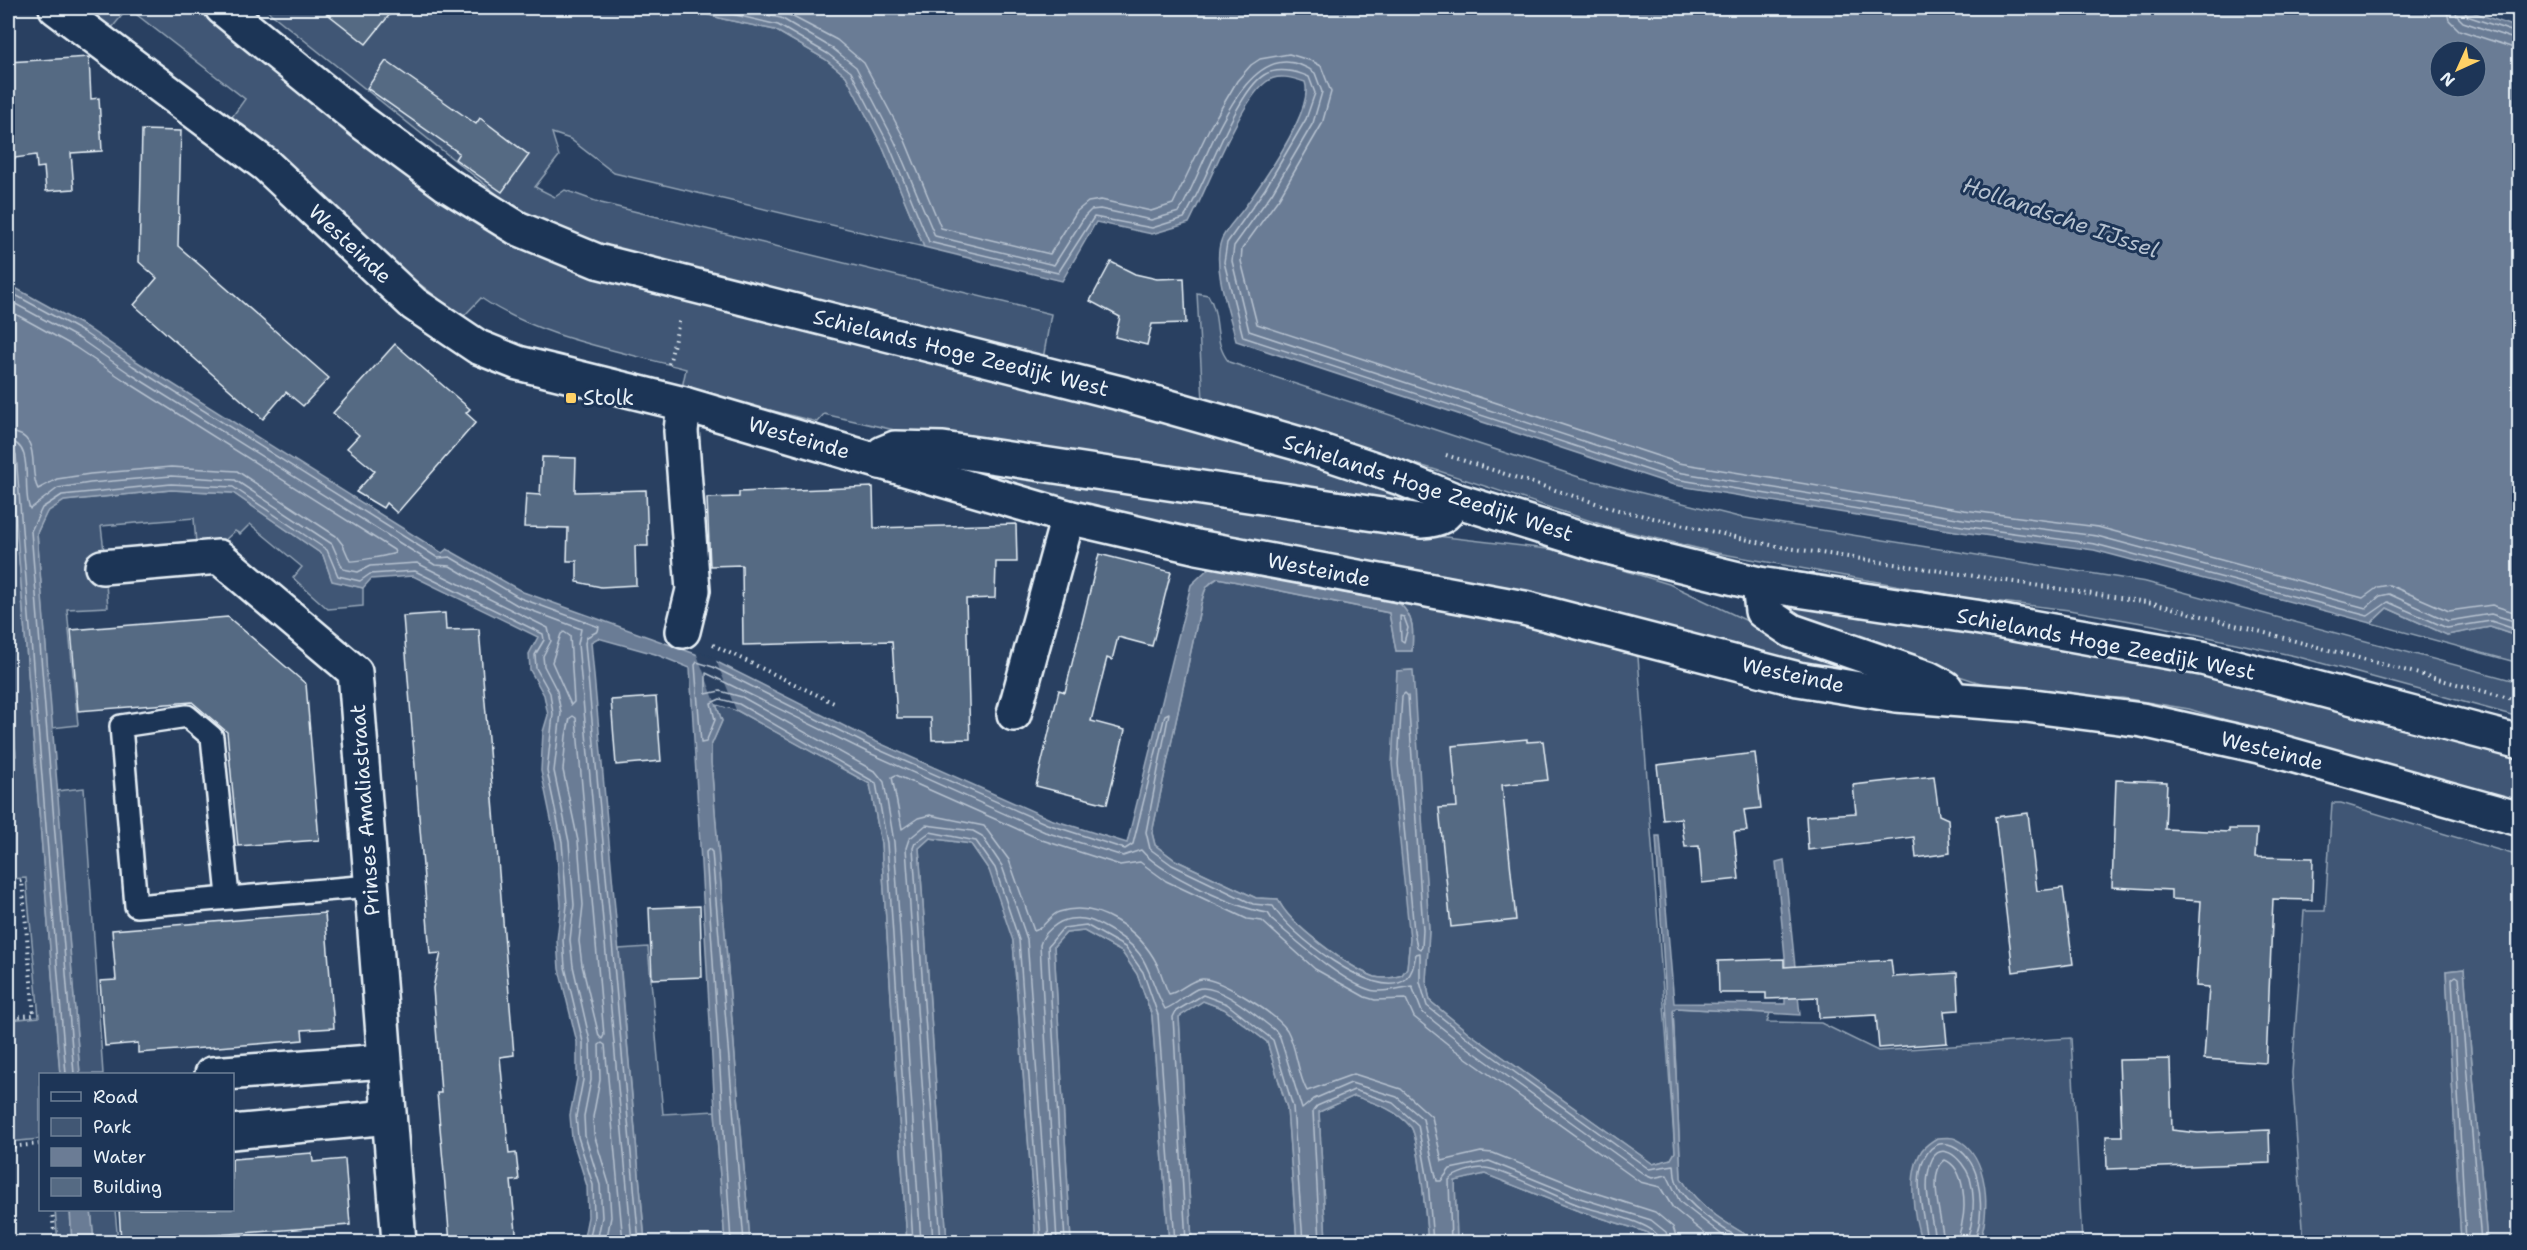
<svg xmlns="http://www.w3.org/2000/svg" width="2527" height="1250" font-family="'Shantell Sans',sans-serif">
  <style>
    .green { fill: #415774; stroke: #94a4b6; stroke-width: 1.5 }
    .water { fill: #6b7c95; stroke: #9dabbd; stroke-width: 1.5; fill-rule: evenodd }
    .pier { fill: #294061 }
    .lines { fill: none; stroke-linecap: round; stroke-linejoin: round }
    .shore { stroke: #b6c2d0; stroke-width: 1.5 }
    .building { fill: #556a83; stroke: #e8f1f8; stroke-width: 1.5 }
    .lane-casing { stroke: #e8f1f8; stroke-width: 26 }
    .street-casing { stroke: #e8f1f8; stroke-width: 38 }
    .secondary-casing { stroke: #e8f1f8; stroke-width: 38 }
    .path { stroke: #e8f1f8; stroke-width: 4; stroke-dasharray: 1.5 4.5; stroke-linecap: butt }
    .lane { stroke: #1d3557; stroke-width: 21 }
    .street { stroke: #1d3557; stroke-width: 33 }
    .secondary { stroke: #1d3557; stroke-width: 33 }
    .poi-dot { fill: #ffd166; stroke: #1d3557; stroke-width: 2 }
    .labels { text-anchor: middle; stroke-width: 6; stroke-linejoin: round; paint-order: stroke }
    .street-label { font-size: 21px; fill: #e8f1f8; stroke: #1d3557 }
    .poi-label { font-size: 21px; fill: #e8f1f8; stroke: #1d3557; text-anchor: start }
    .water-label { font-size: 22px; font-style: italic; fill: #b6c2d0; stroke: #1d3557 }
  </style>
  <rect width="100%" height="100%" fill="#294061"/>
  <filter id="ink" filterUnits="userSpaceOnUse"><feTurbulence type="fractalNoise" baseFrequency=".0167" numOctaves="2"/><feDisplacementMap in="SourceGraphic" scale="12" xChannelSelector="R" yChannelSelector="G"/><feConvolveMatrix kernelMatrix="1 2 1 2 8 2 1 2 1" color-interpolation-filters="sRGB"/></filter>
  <g filter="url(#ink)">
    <g class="green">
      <path d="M81 8H206L459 208 1191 427 1299 461 1401 498 1399 502 896 438 894 430 824 414 817 422 682 388 686 369C618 350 540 338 481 298L463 317 404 272 232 117 245 99 128 8 111 29Z"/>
      <polygon points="264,8 686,8 723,19 775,30 825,59 846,76 883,148 924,247 614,173 570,139 552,133 559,156 535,187 555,197 565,190 601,203 1051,314 1043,359 605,247 548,226 512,206"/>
      <path d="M1197 293 1208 295C1222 317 1212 342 1229 362L1582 478 1739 517 2146 582 2519 682V717L2295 656 2153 625 2069 610 1967 598 1717 553 1609 527 1436 470 1203 401Z"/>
      <polygon points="8,421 60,1074 40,1074 40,1139 8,1142 8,1020 39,1017 26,878 8,879 8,758 16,756 8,661"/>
      <polygon points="982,470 1309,521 1556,550 1669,584 1760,627 1858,667 1892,687 1200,538 979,479"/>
      <polygon points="171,490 233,493 323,555 332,580 363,588 363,606 328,609 293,578 302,567 250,524 240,534 235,531 224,541 196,544 194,518 101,526 104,551 93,552 95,584 106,584 108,607 67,609 78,725 52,728 37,533 47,511 63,501"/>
      <path d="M1218 578 1389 613 1396 651H1412C1413 632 1415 618 1400 604L1459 610 1589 632 1592 643 1638 657 1675 1152 1671 1159 1653 1164 1469 1033 1430 1001 1426 981 1429 930 1412 670 1397 671 1410 939 1407 968 1402 975C1395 978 1382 979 1375 977 1350 968 1287 923 1278 899L1256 898 1175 860 1155 845 1152 833 1201 604 1206 587Z"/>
      <polygon points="1796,607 2190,668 2519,754 2519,809 2189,709 2122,698 2051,695 1993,687 1845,639 1797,619 1791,609"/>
      <polygon points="2387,608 2447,635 2490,627 2519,637 2519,663 2371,623"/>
      <polygon points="716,704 736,710 870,784 881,843 907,1242 750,1242 711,762 711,746 722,721"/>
      <polygon points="84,788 103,1074 80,1074 57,791"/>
      <polygon points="2332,803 2341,803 2519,856 2519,1242 2487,1242 2464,969 2446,971 2461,1242 2304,1242 2292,1073 2304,911 2325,911"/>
      <polygon points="930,838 971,844 989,870 1039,964 1013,942 1036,1242 947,1242 919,848"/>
      <polygon points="1084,931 1122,952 1137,974 1152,1016 1169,1242 1071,1242 1054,946 1066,933"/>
      <polygon points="648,947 663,1114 715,1111 725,1242 645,1242 619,949"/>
      <polygon points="1203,1001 1224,1009 1267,1042 1287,1108 1297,1242 1192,1242 1179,1016"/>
      <path d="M1676 1008 1770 1013 1767 1022 1821 1023 1878 1051 2071 1038 2082 1242H1759C1730 1226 1698 1208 1681 1178L1673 1010Z"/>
      <path d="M1354 1096C1375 1103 1396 1109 1411 1127 1420 1139 1426 1223 1428 1242H1326L1319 1112Z"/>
      <polygon points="1485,1174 1576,1210 1646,1232 1658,1242 1457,1242 1455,1181"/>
      <polygon points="55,1210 70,1210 72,1242 58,1242"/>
      <polygon points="91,1210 115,1210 118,1242 94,1242"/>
    </g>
    <g class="water">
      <path d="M686 8H2461L2519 28V637L2490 627 2447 635 2387 608 2371 623 2094 550 1961 532 1674 485 1236 341C1230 314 1212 267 1221 241 1224 231 1235 220 1242 211 1260 186 1315 110 1305 82 1293 78 1277 73 1266 82 1240 101 1206 191 1189 223L1152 234 1096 222 1062 281 924 247 883 148 846 76 825 59 775 30 723 19ZM2440 51H2476V87H2440Z"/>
      <path d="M8 284 86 327 136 361 442 553 447 549 523 592 715 661 870 739 1050 819 1127 843 1191 585 1211 566 1400 604C1415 618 1413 632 1412 651H1396L1389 613 1218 578C1206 584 1204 591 1201 604L1152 833 1155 845 1175 860 1256 898 1278 899C1287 923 1349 968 1375 977 1382 979 1395 978 1402 975L1407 968 1410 939 1392 764 1397 671 1413 670 1429 930 1426 981 1430 1001 1469 1033 1653 1164 1671 1159 1675 1152 1656 836H1660L1674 1003 1785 1004V957L1776 862 1784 860 1800 1015 1676 1008 1673 1011 1681 1178C1698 1208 1730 1226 1759 1242H1658L1646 1232 1576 1210 1485 1174 1455 1181 1457 1242H1428C1426 1223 1420 1139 1411 1127 1396 1109 1375 1103 1354 1096L1319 1112 1326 1242H1297L1287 1108 1267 1042 1224 1009 1203 1001 1179 1017 1192 1242H1169L1152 1016 1137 974 1122 952 1084 931 1066 933 1054 946 1071 1242H1036L1013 941 989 870 971 844 930 838 919 848 947 1242H907L881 843 870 784 736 710 716 704 722 721 711 746V762L750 1242H725L715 1111 690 668 655 654 598 638 591 642 645 1242H583L588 1217 587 1186 572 1138 570 1115 577 1079V1042L559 969 557 940 561 905 556 843 541 771 543 732 548 715 544 695 530 670 529 654 538 637 413 576 371 579 363 588 332 581 323 555 233 493 171 490 64 501 47 512 37 533 80 1074H60L8 421Z"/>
      <polygon points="2464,969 2487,1242 2461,1242 2446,971"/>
      <path d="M1937 1138C1942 1138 1951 1136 1956 1139 1989 1153 1991 1214 1979 1242H1922C1913 1216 1907 1174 1922 1150 1926 1145 1932 1141 1937 1138Z"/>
      <polygon points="70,1210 91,1210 94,1242 72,1242"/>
    </g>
    <polygon class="pier" points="696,652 715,658 736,710 716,704"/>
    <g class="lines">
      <g class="shore">
        <path d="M706 8 778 25 828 54 851 72 889 145 929 242 1058 273 1094 217 1152 228 1184 218C1205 187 1235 93 1264 75 1277 67 1296 71 1309 77L1315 93 1306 119 1265 189 1227 243 1224 262 1243 337 1675 479 1962 526 2095 544 2368 616 2388 602 2447 628 2491 621 2520 631"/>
        <path d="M732 8 781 18 832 48 856 67 895 142 935 236 1054 265 1085 216 1091 210 1100 209 1151 220 1179 212C1205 173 1243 20 1315 73L1322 92 1313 123 1272 193 1234 246 1232 261 1249 331 1677 472 1963 519 2097 536 2366 608 2380 596 2389 594 2448 621 2491 614 2520 623"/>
        <polyline points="776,8 837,40 864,63 904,138 941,228 1050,254 1077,211 1088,202 1101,200 1151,211 1173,204 1209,129 1237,81 1251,65 1260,59 1289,54 1312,61 1321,66 1331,92 1322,124 1279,198 1242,249 1241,261 1257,324 1679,463 1964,510 2098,527 2363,598 2378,587 2389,585 2449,611 2492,605 2520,614"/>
        <polyline points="2446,8 2449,20 2459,30 2520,50"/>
        <polyline points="2455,8 2457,16 2463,22 2520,41"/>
        <polyline points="2463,8 2467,16 2520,34"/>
        <polyline points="8,291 83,332 133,366 438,558 450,557 520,598 599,627 598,631 587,637 585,643 639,1242"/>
        <polyline points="8,300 80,339 129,373 435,565 450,566 517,605 581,629 578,644 632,1242"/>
        <path d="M8 310 75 347 124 380 394 550 395 553C391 555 354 562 350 561L343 545 336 536 237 471 171 467 90 474 57 479 38 489C27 470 44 434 8 432"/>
        <path d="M8 441C36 443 21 491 30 509L58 488 90 483 171 476 235 480 332 544 343 569 358 572 370 566 417 563 548 628 551 641 543 656 544 666 557 691 561 713 554 771 569 842 574 905 570 940 573 966 590 1041 591 1080 584 1116 585 1136 600 1185 602 1217 597 1242"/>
        <polyline points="8,449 14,450 16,455 66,1074"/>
        <polygon points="1400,616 1404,617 1408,628 1404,642 1401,640"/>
        <polygon points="564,632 570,636 574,702 571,705 552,662 561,634"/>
        <polygon points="1405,693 1408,696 1423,930 1422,947 1420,949 1417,947 1414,931 1398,764 1402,696"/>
        <polygon points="573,716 576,718 604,1035 602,1039 599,1036 582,965 579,941 583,905 578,841 563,770 566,736 570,718"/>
        <polyline points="74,1074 31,531 42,508 62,495 171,484 233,487 327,550 338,576 360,581 370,574 415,571 543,634 544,640 535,655 536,668 550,693 553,714 547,771 562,842 567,905 563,940 565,967 583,1042 583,1080 576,1116 578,1137 593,1185 594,1217 589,1242"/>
        <polyline points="606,1242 611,1217 609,1184 594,1134 593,1117 600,1080 599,1045 602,1043 605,1045 623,1242"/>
        <polyline points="731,1242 706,852 709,849 712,852 744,1242"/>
        <path d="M913 1242 887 843 876 783 739 704 720 699 711 703 715 720 706 742 701 743 695 665 697 662 713 667 868 745 1047 824 1125 849 1133 844 1165 715 1169 713 1146 832 1150 849 1172 865 1253 904 1273 906C1286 931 1377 1004 1406 979 1413 973 1414 963 1416 954L1420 953V982L1427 1006 1466 1037 1649 1169 1674 1165C1675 1170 1674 1175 1676 1180 1682 1204 1725 1231 1747 1242"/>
        <path d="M921 1242 894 842 884 782 876 772 742 697 720 691 706 694V673L865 751 1045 832 1123 856 1141 850C1161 874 1238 909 1268 913L1273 921C1294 939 1350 989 1376 991 1389 992 1400 988 1412 986L1422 1012 1461 1043 1645 1175 1652 1178 1667 1175 1680 1202 1731 1242"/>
        <polyline points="933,1242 906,848 909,839 926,825 973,831 982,836 1002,866 1027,939 1049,1242"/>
        <polyline points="941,1242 913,848 915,843 930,832 976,841 995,868 1019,940 1041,1242"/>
        <path d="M1057 1242 1040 945C1043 933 1057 921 1070 919 1086 917 1094 921 1108 929 1153 954 1144 970 1165 1009 1175 1006 1186 994 1197 989 1217 981 1260 1019 1276 1031L1280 1037 1302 1109 1314 1099 1351 1083 1397 1097 1423 1119 1437 1181H1441L1450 1169 1489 1161 1580 1198 1651 1220 1666 1232 1669 1242"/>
        <polyline points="1065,1242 1048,946 1063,928 1086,925 1125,947 1143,972 1158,1015 1175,1242"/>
        <polyline points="1186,1242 1173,1017 1176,1011 1203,995 1227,1004 1273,1040 1293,1107 1303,1242"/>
        <polyline points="1320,1242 1313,1111 1317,1106 1354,1090 1393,1103 1418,1125 1428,1181 1433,1242"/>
        <path d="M1451 1242 1449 1180C1455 1173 1474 1168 1484 1168 1498 1167 1564 1201 1584 1207 1601 1212 1659 1223 1661 1242"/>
        <path d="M1678 1242 1673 1227 1655 1212 1583 1189 1493 1153 1481 1152 1442 1161 1432 1117 1401 1089 1354 1074 1307 1091C1297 1073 1297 1048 1287 1030 1277 1015 1220 978 1202 979 1189 980 1180 992 1169 994 1164 985 1162 974 1157 964 1140 931 1098 899 1059 912 1049 915 1044 929 1034 931L1009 860 984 826 930 815 918 818 902 829 892 777 896 775 1042 840 1120 865 1140 862 1166 881 1247 919 1262 921 1315 969 1365 997 1375 1000 1406 999 1414 1017 1455 1050 1640 1182 1660 1187 1673 1208 1715 1242"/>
        <path d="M1927 1242C1925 1218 1914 1188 1922 1164 1936 1124 1971 1150 1977 1178 1981 1194 1982 1214 1978 1229 1977 1234 1975 1237 1974 1242"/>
        <path d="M1935 1242C1933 1218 1923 1193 1929 1169 1936 1134 1963 1158 1970 1178 1974 1192 1974 1210 1971 1225 1970 1231 1967 1236 1967 1242"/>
        <path d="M1944 1242C1943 1224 1926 1172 1945 1160 1965 1168 1966 1205 1962 1223 1961 1230 1958 1235 1958 1242"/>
        <polyline points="2466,1242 2452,979 2456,976 2459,978 2481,1242"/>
      </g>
    </g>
    <g class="building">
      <polygon points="320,8 395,8 366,44"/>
      <polygon points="89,57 91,99 99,98 102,151 71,153 74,189 46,191 44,167 37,168 36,155 8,159 8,62"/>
      <polygon points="386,61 476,124 480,118 529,155 502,192 455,159 459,153 367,88"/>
      <polygon points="142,130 181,131 178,246 329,378 303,406 286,392 263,419 134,305 157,278 139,262"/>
      <polygon points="1111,262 1135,274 1157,279 1184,278 1186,323 1152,324 1147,345 1115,337 1120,317 1090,301"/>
      <polygon points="395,344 470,409 466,413 476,422 397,513 386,503 383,508 356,492 375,471 347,448 359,435 333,413"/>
      <polygon points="542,457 576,458 575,492 646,490 648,546 635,546 636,585 601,587 577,582 577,561 567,561 568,528 524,527 526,494 540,495"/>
      <polygon points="873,487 874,528 1016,524 1017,562 996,562 995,598 966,599 970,739 932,740 931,718 897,718 892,641 743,645 742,565 710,566 707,498 739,497 739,492"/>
      <polygon points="1099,554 1171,572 1152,646 1118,637 1112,660 1107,658 1091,721 1125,730 1107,804 1036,786 1059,690 1065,692"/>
      <polygon points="445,613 446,630 479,629 514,1055 500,1057 509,1154 516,1153 519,1180 511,1181 517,1242 450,1242 437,1093 441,1093 433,988 441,953 430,954 403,616"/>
      <polygon points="228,617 306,684 319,840 238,846 227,732 192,702 78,711 71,630"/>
      <polygon points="656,697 661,761 616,765 611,700"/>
      <polygon points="1527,739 1527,742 1543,741 1548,780 1502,785 1516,920 1451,927 1439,808 1457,807 1452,746"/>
      <polygon points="1755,753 1761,808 1744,810 1747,831 1734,832 1739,879 1702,883 1699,846 1685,847 1681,818 1663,820 1657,765"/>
      <polygon points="1934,776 1939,815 1948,819 1950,853 1916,858 1914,837 1808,850 1806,816 1856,813 1853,785"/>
      <polygon points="2116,780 2167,782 2165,829 2229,832 2229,829 2257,829 2255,857 2313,858 2312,900 2273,899 2266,1063 2204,1059 2209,987 2196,986 2201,901 2171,899 2171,890 2112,887"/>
      <polygon points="2028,813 2037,891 2063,888 2073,964 2013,972 1995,817"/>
      <polygon points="700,906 702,977 652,979 649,908"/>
      <polygon points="325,913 334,1028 302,1030 303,1040 257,1044 138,1053 138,1043 105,1046 100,981 116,980 112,930"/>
      <polygon points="1784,959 1784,967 1891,960 1893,977 1957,973 1959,1010 1944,1011 1947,1043 1879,1048 1876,1015 1819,1018 1818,997 1766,999 1766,993 1719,993 1718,961"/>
      <polygon points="2170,1059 2172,1130 2198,1133 2269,1130 2270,1163 2107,1169 2106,1136 2122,1136 2119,1060"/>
      <polygon points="312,1153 313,1162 345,1159 350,1225 121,1242 119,1209 232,1209 232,1159"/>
    </g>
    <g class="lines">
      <g class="lane-casing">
        <polyline id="lane" points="228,896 212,737 187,716 121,726 136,906 370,886"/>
      </g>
      <g class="street-casing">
        <g id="street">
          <polyline points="56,8 266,165 414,304 478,347 518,363 684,404 1068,517 1197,547 1524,608 1798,679 1896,695 2026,705 2142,720 2263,747 2520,819"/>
          <path d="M880 462 883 453 895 448 943 449 1421 521C1439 520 1446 517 1455 500"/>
          <polyline points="102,567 219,557 355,672 399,1242"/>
          <polyline points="1759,584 1762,611 1792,631 1928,678 1945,687 1951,696"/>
          <polyline points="683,631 693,590 681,431 684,404"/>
          <polyline points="1014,714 1068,517"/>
          <polyline points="212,1074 384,1061"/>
          <polyline points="232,1132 389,1117"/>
        </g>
      </g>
      <g class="secondary-casing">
        <polyline id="secondary" points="222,8 362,122 446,184 517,228 597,261 1124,394 1300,444 1398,477 1455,500 1600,545 1759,584 1975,617 2202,658 2520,742"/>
      </g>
      <g class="path">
        <polyline points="669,364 680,318"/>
        <polyline points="1446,455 1614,509 1775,546 2153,603 2520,701"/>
        <polyline points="713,645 834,703"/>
        <polyline points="8,710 11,753 8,753"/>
        <polyline points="8,883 22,881 34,1015 8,1017"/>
        <polyline points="8,1147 40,1144"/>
        <polyline points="52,1210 55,1242"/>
      </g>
      <use href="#lane" class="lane"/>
      <use href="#street" class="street"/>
      <use href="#secondary" class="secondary"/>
    </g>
  </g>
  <rect class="poi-dot" x="565" y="392" width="12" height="12" rx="3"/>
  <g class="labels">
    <g class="street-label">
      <text transform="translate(350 244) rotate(43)" y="7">Westeinde</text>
      <text transform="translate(961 353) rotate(14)" y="7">Schielands Hoge Zeedijk West</text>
      <text transform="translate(799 438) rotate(16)" y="7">Westeinde</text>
      <text transform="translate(1428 488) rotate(18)" y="7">Schielands Hoge Zeedijk West</text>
      <text transform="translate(1319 570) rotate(11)" y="7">Westeinde</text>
      <text transform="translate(2106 644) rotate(11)" y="7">Schielands Hoge Zeedijk West</text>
      <text transform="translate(1793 675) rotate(12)" y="7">Westeinde</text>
      <text transform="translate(2272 751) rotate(14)" y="7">Westeinde</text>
      <text transform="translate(365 810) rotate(-94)" y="7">Prinses Amaliastraat</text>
    </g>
    <g class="poi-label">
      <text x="583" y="405">Stolk</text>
    </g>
    <g class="water-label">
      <text transform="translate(2061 217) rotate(19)" y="8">Hollandsche IJssel</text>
    </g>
  </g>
  <rect width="2527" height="1250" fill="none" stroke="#1d3557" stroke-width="30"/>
  <rect x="15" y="15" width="2497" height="1220" fill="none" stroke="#e8f1f8" stroke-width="2" filter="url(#ink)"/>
  <rect x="39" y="1073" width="195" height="138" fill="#1d3557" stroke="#6e8097" stroke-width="1.5"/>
  <rect x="51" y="1092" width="30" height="9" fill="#1d3557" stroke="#6e8097" stroke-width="1.5"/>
  <text x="93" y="1103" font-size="18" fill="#e8f1f8">Road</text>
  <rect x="51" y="1118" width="30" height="18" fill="#415774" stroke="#6e8097" stroke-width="1.5"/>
  <text x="93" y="1133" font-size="18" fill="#e8f1f8">Park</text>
  <rect x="51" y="1148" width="30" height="18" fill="#6b7c95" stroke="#6e8097" stroke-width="1.5"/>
  <text x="93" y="1163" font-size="18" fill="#e8f1f8">Water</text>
  <rect x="51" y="1178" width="30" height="18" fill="#556a83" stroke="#6e8097" stroke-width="1.5"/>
  <text x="93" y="1193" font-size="18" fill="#e8f1f8">Building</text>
  <g transform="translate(2458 69) rotate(225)"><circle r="28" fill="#1d3557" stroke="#6e8097" stroke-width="1.5"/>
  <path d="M0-4.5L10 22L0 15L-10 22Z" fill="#ffd166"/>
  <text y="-9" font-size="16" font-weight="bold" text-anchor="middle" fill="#e8f1f8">N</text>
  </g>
</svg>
